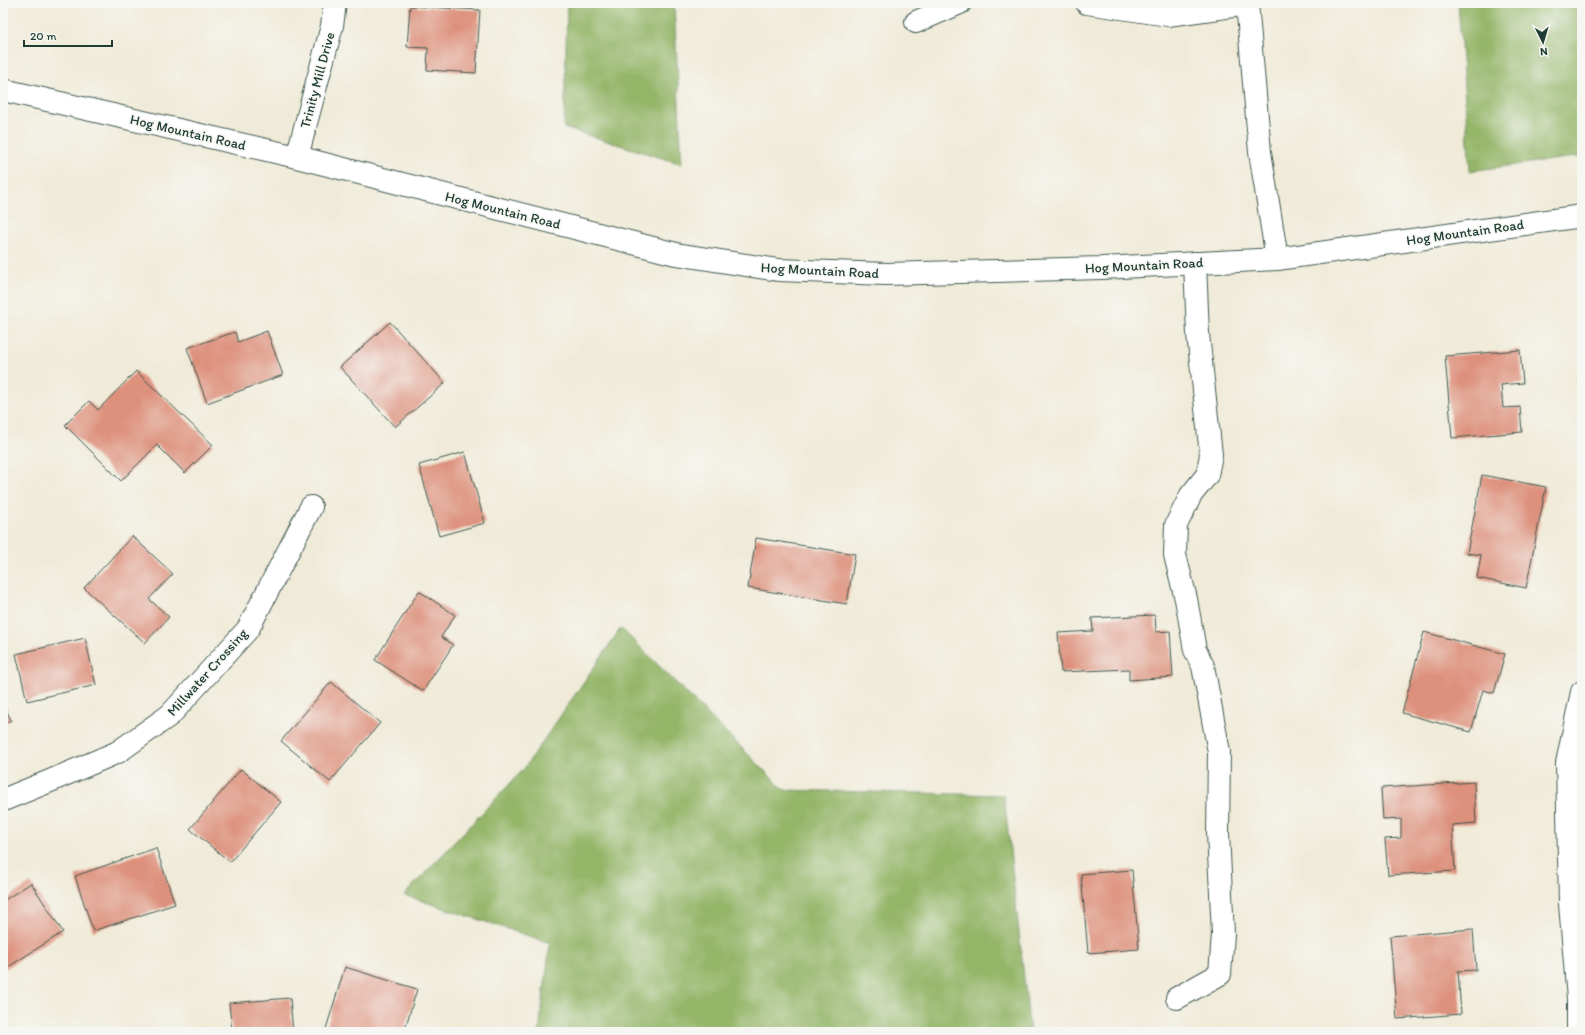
<svg xmlns="http://www.w3.org/2000/svg" width="1585" height="1035" font-family="Itim,sans-serif">
  <style>
    .forest { fill: #94b669; stroke: #5a7a4e }
    .building { fill: #dd907c }
    .lines { fill: none; stroke-linecap: round; stroke-linejoin: round }
    .minor-casing { stroke: #3e574d; stroke-width: 24 }
    .minor { stroke: #fff; stroke-width: 22 }
    .labels { text-anchor: middle; stroke-width: 3.5; stroke-linejoin: round; paint-order: stroke }
    .street-label { font-size: 14px; fill: #1f3d34; stroke: #f6f6f2 }
  </style>
  <rect width="100%" height="100%" fill="#f6f6f2"/>
  <filter id="ink" filterUnits="userSpaceOnUse"><feTurbulence type="fractalNoise" baseFrequency=".025" numOctaves="2"/><feDisplacementMap in="SourceGraphic" scale="8" xChannelSelector="R" yChannelSelector="G"/><feConvolveMatrix kernelMatrix="1 2 1 2 8 2 1 2 1" color-interpolation-filters="sRGB"/></filter>
  <filter id="wash" filterUnits="userSpaceOnUse"><feTurbulence type="fractalNoise" baseFrequency=".012" numOctaves="4" result="noise"/><feDisplacementMap in="SourceGraphic" scale="16" xChannelSelector="R" yChannelSelector="G"/><feGaussianBlur stdDeviation="0.9" result="paint"/><feColorMatrix in="noise" values="0 0 0 0 0 0 0 0 0 0 0 0 0 0 0 0 0 1.4 0 .05"/><feComposite in="paint" operator="in"/></filter>
  <g filter="url(#wash)">
    <rect width="100%" height="100%" fill="#f0ebd8"/>
    <g class="forest">
      <polygon points="567,3 674,3 682,164 564,128"/>
      <polygon points="1458,3 1582,3 1582,156 1470,171"/>
      <polygon points="621,628 784,790 1004,795 1030,1032 539,1032 550,943 404,895 523,770"/>
    </g>
    <g id="blocks">
      <g class="building">
        <polygon points="410,6 480,10 476,73 427,70 428,48 407,47"/>
        <polygon points="390,322 445,383 395,427 340,367"/>
        <polygon points="267,331 283,375 207,403 187,348 235,332 238,342"/>
        <polygon points="1520,350 1523,383 1501,385 1503,408 1520,407 1522,432 1452,438 1445,356"/>
        <polygon points="136,371 213,445 185,473 157,445 121,481 65,425 89,401 98,410"/>
        <polygon points="465,452 485,523 439,536 419,465"/>
        <polygon points="1482,475 1546,487 1526,588 1477,578 1481,555 1467,553"/>
        <polygon points="132,536 173,574 149,599 169,617 145,643 84,588"/>
        <polygon points="756,538 855,554 847,604 748,588"/>
        <polygon points="419,591 455,615 441,637 453,645 423,691 375,660"/>
        <polygon points="1155,615 1156,632 1170,631 1173,677 1129,680 1129,669 1061,672 1058,633 1093,631 1092,618"/>
        <polygon points="1424,632 1505,654 1494,693 1483,690 1471,732 1402,713"/>
        <polygon points="85,638 96,685 27,701 16,654"/>
        <polygon points="331,682 380,723 330,782 281,741"/>
        <polygon points="3,703 11,720 3,724"/>
        <polygon points="241,769 281,802 230,862 190,829"/>
        <polygon points="1474,782 1476,823 1452,825 1455,871 1388,875 1385,839 1401,838 1401,819 1383,820 1381,788"/>
        <polygon points="156,848 175,904 93,931 75,876"/>
        <polygon points="1132,870 1139,949 1088,953 1081,874"/>
        <polygon points="31,883 63,932 5,969 3,966 3,901"/>
        <polygon points="1473,929 1476,970 1458,971 1461,1014 1397,1019 1390,936"/>
        <polygon points="345,967 417,989 404,1032 325,1032"/>
        <polygon points="290,998 293,1032 232,1032 229,1003"/>
      </g>
    </g>
  </g>
  <g filter="url(#ink)">
    <use href="#blocks" fill-opacity="0" stroke="#3e574d" stroke-width="1"/>
    <g class="lines">
      <g class="minor-casing">
        <g id="minor">
          <polyline points="1087,3 1168,15 1247,4"/>
          <polyline points="1247,3 1260,152 1277,259"/>
          <polyline points="916,22 960,3"/>
          <polyline points="3,90 297,157 676,254 778,270 886,274 1102,268 1277,259 1582,216"/>
          <polyline points="297,157 332,26 335,3"/>
          <polyline points="3,800 50,781 118,752 170,715 248,629 311,507"/>
          <polyline points="1177,998 1220,974 1223,934 1218,833 1219,752 1203,666 1195,650 1186,599 1175,555 1176,525 1191,495 1207,475 1211,455 1198,334 1195,263"/>
          <polyline points="1578,1032 1578,999 1570,904 1567,763 1582,692"/>
        </g>
      </g>
      <use href="#minor" class="minor"/>
    </g>
  </g>
  <g class="labels">
    <g class="street-label">
      <text transform="translate(317 80) rotate(-75)" y="5">Trinity Mill Drive</text>
      <text transform="translate(188 132) rotate(13)" y="5">Hog Mountain Road</text>
      <text transform="translate(503 210) rotate(14)" y="5">Hog Mountain Road</text>
      <text transform="translate(1465 232) rotate(-8)" y="5">Hog Mountain Road</text>
      <text transform="translate(1144 265) rotate(-3)" y="5">Hog Mountain Road</text>
      <text transform="translate(820 270) rotate(3)" y="5">Hog Mountain Road</text>
      <text transform="translate(207 672) rotate(-48)" y="5">Millwater Crossing</text>
    </g>
  </g>
  <rect width="1585" height="1035" fill="none" stroke="#f6f6f2" stroke-width="16"/>
  <g transform="translate(1543 42) rotate(175)" stroke="#f6f6f2" stroke-width="3" paint-order="stroke">
  <path d="M0-3L7 15L0 10L-7 15Z" fill="#1f3d34"/>
  <text y="-6" font-size="11" font-weight="bold" text-anchor="middle" fill="#1f3d34">N</text>
  </g>
  <path d="M24 40v6h88v-6" fill="none" stroke="#1f3d34" stroke-width="2"/>
  <text x="30" y="40" font-size="12" fill="#1f3d34" stroke="#f6f6f2" stroke-width="3" paint-order="stroke">20 m</text>
</svg>
